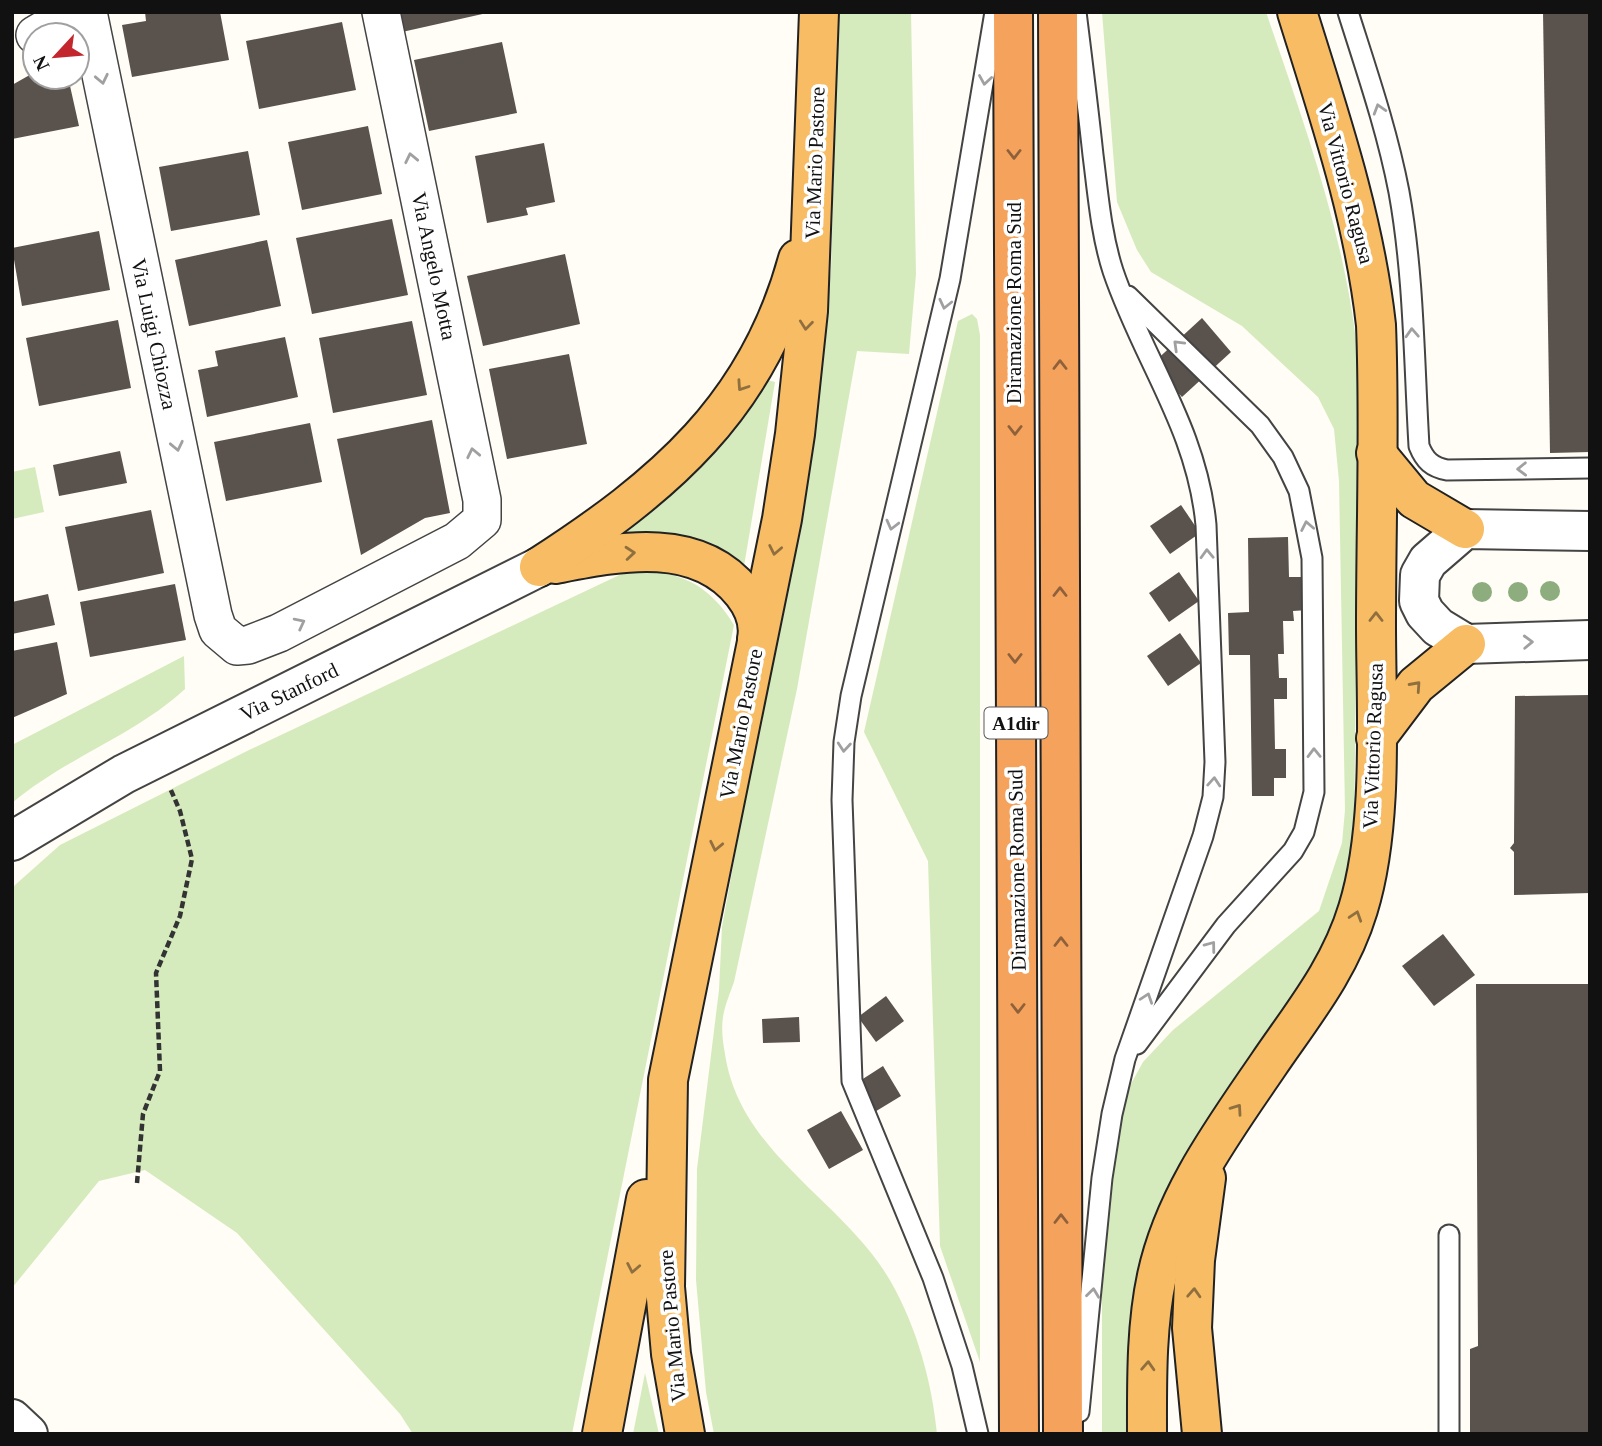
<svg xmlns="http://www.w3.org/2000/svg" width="1602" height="1446" font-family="Georgia,serif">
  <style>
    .green { fill: #d5ebbd }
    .building { fill: #5a524d }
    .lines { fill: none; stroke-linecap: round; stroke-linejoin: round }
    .service-casing { stroke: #444; stroke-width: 23 }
    .minor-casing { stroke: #444; stroke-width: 40 }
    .tertiary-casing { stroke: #444; stroke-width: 42 }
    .trunk-casing { stroke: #222; stroke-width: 42 }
    .motorway-casing { stroke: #222; stroke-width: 42 }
    .path { stroke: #333; stroke-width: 4.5; stroke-dasharray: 7 3.5; stroke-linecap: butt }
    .service { stroke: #fff; stroke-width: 19 }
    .minor { stroke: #fff; stroke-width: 37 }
    .tertiary { stroke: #fff; stroke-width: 38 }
    .trunk { stroke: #f7bc64; stroke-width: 38 }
    .motorway { stroke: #f5a25d; stroke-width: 38 }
    .tree { fill: #8dad7f }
    .oneway { stroke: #a0a0a0 }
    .oneway2 { stroke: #8e613b }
    .oneway3 { stroke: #906f3f }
    .labels { text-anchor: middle; stroke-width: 7; stroke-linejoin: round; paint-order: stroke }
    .shield { fill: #fff; stroke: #585858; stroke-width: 2 }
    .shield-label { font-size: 19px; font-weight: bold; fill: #111 }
    .street-label { font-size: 21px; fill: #111; stroke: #fff }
  </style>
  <rect width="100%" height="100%" fill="#fffdf5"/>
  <g class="green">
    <path d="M838 12H911L916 274 909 354 857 351 797 689 734 982C730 993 725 1005 723 1017 721 1029 723 1043 725 1054 740 1155 844 1200 891 1282 917 1328 932 1382 937 1434H714L706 1392 696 1280 697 1169 719 990 722 927 784 586 831 270Z"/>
    <path d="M1102 12H1266C1306 129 1349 246 1359 370L1354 845 1338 916 1319 960 1216 1109 1131 1434H1102V1266L1114 1136 1126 1093 1143 1062 1173 1030 1319 911 1342 843 1345 810 1339 481 1334 429 1318 397 1242 326 1151 272 1137 250 1117 202Z"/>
    <polygon points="972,314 977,319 980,335 980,1362 940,1246 928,861 864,732 958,321"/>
    <polygon points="767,380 775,382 743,572 658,534 624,534 702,462"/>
    <polygon points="35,467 44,512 12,519 12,472"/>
    <path d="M630 570C678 571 708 582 734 625L572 1434H413L400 1414 237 1233 145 1170 99 1181 12 1288V890L15 885 60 845 247 751Z"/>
    <path d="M184 656 185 689C134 736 65 758 12 803V745Z"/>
    <polygon points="645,1373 659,1434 633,1434"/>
  </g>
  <g class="building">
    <polygon points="145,12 220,12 229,60 132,77 122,25 146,21"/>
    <polygon points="398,12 487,12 487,13 402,32"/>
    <polygon points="1543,12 1590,12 1590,452 1550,453"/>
    <polygon points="342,22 356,90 259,109 246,41"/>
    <polygon points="502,42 517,113 429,131 414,60"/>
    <polygon points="35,72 35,77 68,77 79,126 12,139 12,85"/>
    <polygon points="368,126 382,194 302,210 288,142"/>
    <polygon points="544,143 555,202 526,208 528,215 487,223 475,156"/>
    <polygon points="248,151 260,215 171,231 159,167"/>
    <polygon points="392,219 408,295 312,314 296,238"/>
    <polygon points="99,231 110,290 22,306 12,248"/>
    <polygon points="267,240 281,306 189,326 175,260"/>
    <polygon points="565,254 580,324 483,346 467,276"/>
    <polygon points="1202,318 1231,352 1182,397 1152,364"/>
    <polygon points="118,320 131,388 39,406 26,338"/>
    <polygon points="412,321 427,395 333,413 319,338"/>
    <polygon points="285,337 298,397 207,417 198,370 218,366 215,351"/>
    <polygon points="569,354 587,444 507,459 489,369"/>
    <polygon points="432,420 450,513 425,518 361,555 337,439"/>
    <polygon points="310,423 322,482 226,501 214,442"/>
    <polygon points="120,451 127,483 59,496 53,465"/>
    <polygon points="1181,505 1200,533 1170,554 1150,526"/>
    <polygon points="151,510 164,573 78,591 65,527"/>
    <polygon points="1288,537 1289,577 1307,577 1308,610 1293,611 1294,621 1283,621 1284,654 1278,654 1279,678 1287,678 1287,699 1274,699 1275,749 1286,749 1286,778 1274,778 1274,796 1252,796 1250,655 1229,655 1228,613 1249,612 1248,538"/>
    <polygon points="1179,572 1199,601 1169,622 1149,593"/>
    <polygon points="175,584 186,640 90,657 80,602"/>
    <polygon points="48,594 55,625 12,634 12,602"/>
    <polygon points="1180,633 1201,663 1168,686 1147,656"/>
    <polygon points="57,642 67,694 12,718 12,651"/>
    <polygon points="1590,695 1590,893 1514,895 1514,852 1510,848 1514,843 1515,696"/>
    <polygon points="1443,934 1475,975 1434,1006 1402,966"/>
    <polygon points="1476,984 1590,984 1590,1434 1470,1434 1470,1349 1478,1346"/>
    <polygon points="886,996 904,1021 876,1042 858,1017"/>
    <polygon points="799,1017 800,1042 763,1043 762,1019"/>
    <polygon points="883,1066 901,1096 873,1113 855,1084"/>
    <polygon points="841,1111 863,1150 829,1169 807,1130"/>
  </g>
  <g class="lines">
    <g class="service-casing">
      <g id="service">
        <path d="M1076 12C1082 60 1088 108 1093 155 1098 194 1101 234 1113 271 1143 360 1197 428 1206 525L1215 762 1213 797 1203 836 1125 1059 1112 1114 1102 1178 1079 1412"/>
        <path d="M1348 12C1367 72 1387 130 1399 192 1414 275 1414 362 1419 446 1425 461 1432 467 1447 470L1590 468"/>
        <polyline points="1128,296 1260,425 1283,457 1299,491 1312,558 1314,792 1304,832 1293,851 1226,925 1137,1044"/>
        <polyline points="1449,1235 1449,1434"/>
        <polyline points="978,1434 962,1366 933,1278 852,1081 842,800 844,742 851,696 950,279 995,12"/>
      </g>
    </g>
    <g class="minor-casing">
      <g id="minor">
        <polyline points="88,12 213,615 218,630 237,646 248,645 279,633 457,541 482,520 482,500 381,12"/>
        <polyline points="35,35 74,12"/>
      </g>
    </g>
    <g class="tertiary-casing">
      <g id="tertiary">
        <polyline points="1590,531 1465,529 1428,561 1420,575 1419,601 1425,613 1438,627 1466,644 1590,640"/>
        <polyline points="12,841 124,774 539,567"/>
        <polyline points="12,1419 28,1434"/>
      </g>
    </g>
    <g class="trunk-casing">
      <g id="trunk">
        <polyline points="1376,453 1414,499 1465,529"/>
        <path d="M555 564C618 552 697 535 743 593 753 606 760 623 757 639"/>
        <path d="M539 567C663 487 758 407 798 259"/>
        <polyline points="1376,738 1416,685 1466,644"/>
        <polyline points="602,1434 646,1199"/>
        <polyline points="685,1434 671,1354 665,1287 668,1080 782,519 795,434 808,311 819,12"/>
        <path d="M1147 1434C1147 1382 1146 1327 1157 1276 1174 1197 1223 1131 1268 1065 1302 1015 1340 969 1358 909 1384 825 1376 712 1376 624 1376 524 1380 424 1376 325 1364 217 1329 115 1297 12"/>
        <polyline points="1202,1434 1192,1328 1195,1260 1206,1178"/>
      </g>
    </g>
    <g class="motorway-casing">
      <g id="motorway">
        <polyline points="1013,12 1019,1434"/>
        <polyline points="1058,12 1063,1434"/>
      </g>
    </g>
    <polyline class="path" points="137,1183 143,1114 160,1071 156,973 180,916 192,859 180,811 170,788"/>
    <use href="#service" class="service"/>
    <use href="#minor" class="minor"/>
    <use href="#tertiary" class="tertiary"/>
    <use href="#trunk" class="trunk"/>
    <use href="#motorway" class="motorway"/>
  </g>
  <g class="tree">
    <circle cx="1550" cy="591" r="10"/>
    <circle cx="1482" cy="592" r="10"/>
    <circle cx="1518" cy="592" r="10"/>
  </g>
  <defs><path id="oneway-chevron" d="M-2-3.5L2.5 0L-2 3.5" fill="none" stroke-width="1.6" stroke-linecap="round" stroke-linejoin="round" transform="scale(1.75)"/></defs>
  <g class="oneway">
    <use href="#oneway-chevron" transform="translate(102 79) rotate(78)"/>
    <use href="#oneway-chevron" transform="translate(985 80) rotate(99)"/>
    <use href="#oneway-chevron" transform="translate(1379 109) rotate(-107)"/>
    <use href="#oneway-chevron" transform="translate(411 158) rotate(-102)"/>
    <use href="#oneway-chevron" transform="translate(945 304) rotate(103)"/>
    <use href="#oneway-chevron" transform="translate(1412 333) rotate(-93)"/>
    <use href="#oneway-chevron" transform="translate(1178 345) rotate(-136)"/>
    <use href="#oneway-chevron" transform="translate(177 446) rotate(78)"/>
    <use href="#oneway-chevron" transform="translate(473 453) rotate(-102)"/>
    <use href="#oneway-chevron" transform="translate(1522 469) rotate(179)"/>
    <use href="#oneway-chevron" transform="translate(892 525) rotate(104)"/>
    <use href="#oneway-chevron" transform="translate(1307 526) rotate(-101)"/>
    <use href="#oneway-chevron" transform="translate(1207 554) rotate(-92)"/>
    <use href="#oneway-chevron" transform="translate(300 623) rotate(-27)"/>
    <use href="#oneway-chevron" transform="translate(1528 642) rotate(-2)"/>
    <use href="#oneway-chevron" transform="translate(844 747) rotate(95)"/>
    <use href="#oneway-chevron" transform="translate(1314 753) rotate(-91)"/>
    <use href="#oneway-chevron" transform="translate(1214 782) rotate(-86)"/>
    <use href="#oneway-chevron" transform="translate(1211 946) rotate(-53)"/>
    <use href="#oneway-chevron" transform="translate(1147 998) rotate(-71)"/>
    <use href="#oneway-chevron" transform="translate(1093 1293) rotate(-83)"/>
  </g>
  <g class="oneway2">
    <use href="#oneway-chevron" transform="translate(1014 154) rotate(90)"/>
    <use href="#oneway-chevron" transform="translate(1060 365) rotate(-90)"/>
    <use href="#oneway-chevron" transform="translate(1015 430) rotate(90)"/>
    <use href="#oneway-chevron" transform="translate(1060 592) rotate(-90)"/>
    <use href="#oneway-chevron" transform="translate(1015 658) rotate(90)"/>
    <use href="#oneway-chevron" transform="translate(1061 942) rotate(-90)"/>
    <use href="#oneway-chevron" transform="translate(1018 1008) rotate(90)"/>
    <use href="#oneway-chevron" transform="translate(1061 1219) rotate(-90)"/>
  </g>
  <g class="oneway3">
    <use href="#oneway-chevron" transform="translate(806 325) rotate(96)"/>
    <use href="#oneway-chevron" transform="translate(742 386) rotate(124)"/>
    <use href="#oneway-chevron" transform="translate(775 550) rotate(101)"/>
    <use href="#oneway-chevron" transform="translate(630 553) rotate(-5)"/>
    <use href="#oneway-chevron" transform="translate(1376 617) rotate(-90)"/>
    <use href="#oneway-chevron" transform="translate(1416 686) rotate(-48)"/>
    <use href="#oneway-chevron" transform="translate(716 846) rotate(102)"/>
    <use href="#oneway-chevron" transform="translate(1356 916) rotate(-72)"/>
    <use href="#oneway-chevron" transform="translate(1237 1109) rotate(-55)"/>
    <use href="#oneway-chevron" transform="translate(633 1268) rotate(101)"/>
    <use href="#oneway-chevron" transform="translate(1194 1293) rotate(-87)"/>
    <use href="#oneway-chevron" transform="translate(1148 1366) rotate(-87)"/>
  </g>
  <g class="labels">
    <rect class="shield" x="984.5" y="707.5" width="63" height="31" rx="5"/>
    <g class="shield-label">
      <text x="1016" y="730">A1dir</text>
    </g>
    <g class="street-label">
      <text transform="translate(815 163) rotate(-88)" y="7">Via Mario Pastore</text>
      <text transform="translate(1346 183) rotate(75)" y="7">Via Vittorio Ragusa</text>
      <text transform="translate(434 266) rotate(78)" y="7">Via Angelo Motta</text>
      <text transform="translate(1014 303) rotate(-90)" y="7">Diramazione Roma Sud</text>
      <text transform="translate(154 334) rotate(78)" y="7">Via Luigi Chiozza</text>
      <text transform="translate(289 692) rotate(-26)" y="7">Via Stanford</text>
      <text transform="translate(741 724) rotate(-79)" y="7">Via Mario Pastore</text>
      <text transform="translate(1373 746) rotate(-88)" y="7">Via Vittorio Ragusa</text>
      <text transform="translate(1017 870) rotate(-91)" y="7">Diramazione Roma Sud</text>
      <text transform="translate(672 1326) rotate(-95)" y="7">Via Mario Pastore</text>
    </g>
  </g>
  <rect width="1602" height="1446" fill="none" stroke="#111111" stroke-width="28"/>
  <g transform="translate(56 56) rotate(244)"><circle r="33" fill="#ffffff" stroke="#a0a0a0" stroke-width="2"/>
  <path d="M0-5L12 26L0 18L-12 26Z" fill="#c4262e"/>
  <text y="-10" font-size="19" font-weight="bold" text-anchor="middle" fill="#111111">N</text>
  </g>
</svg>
